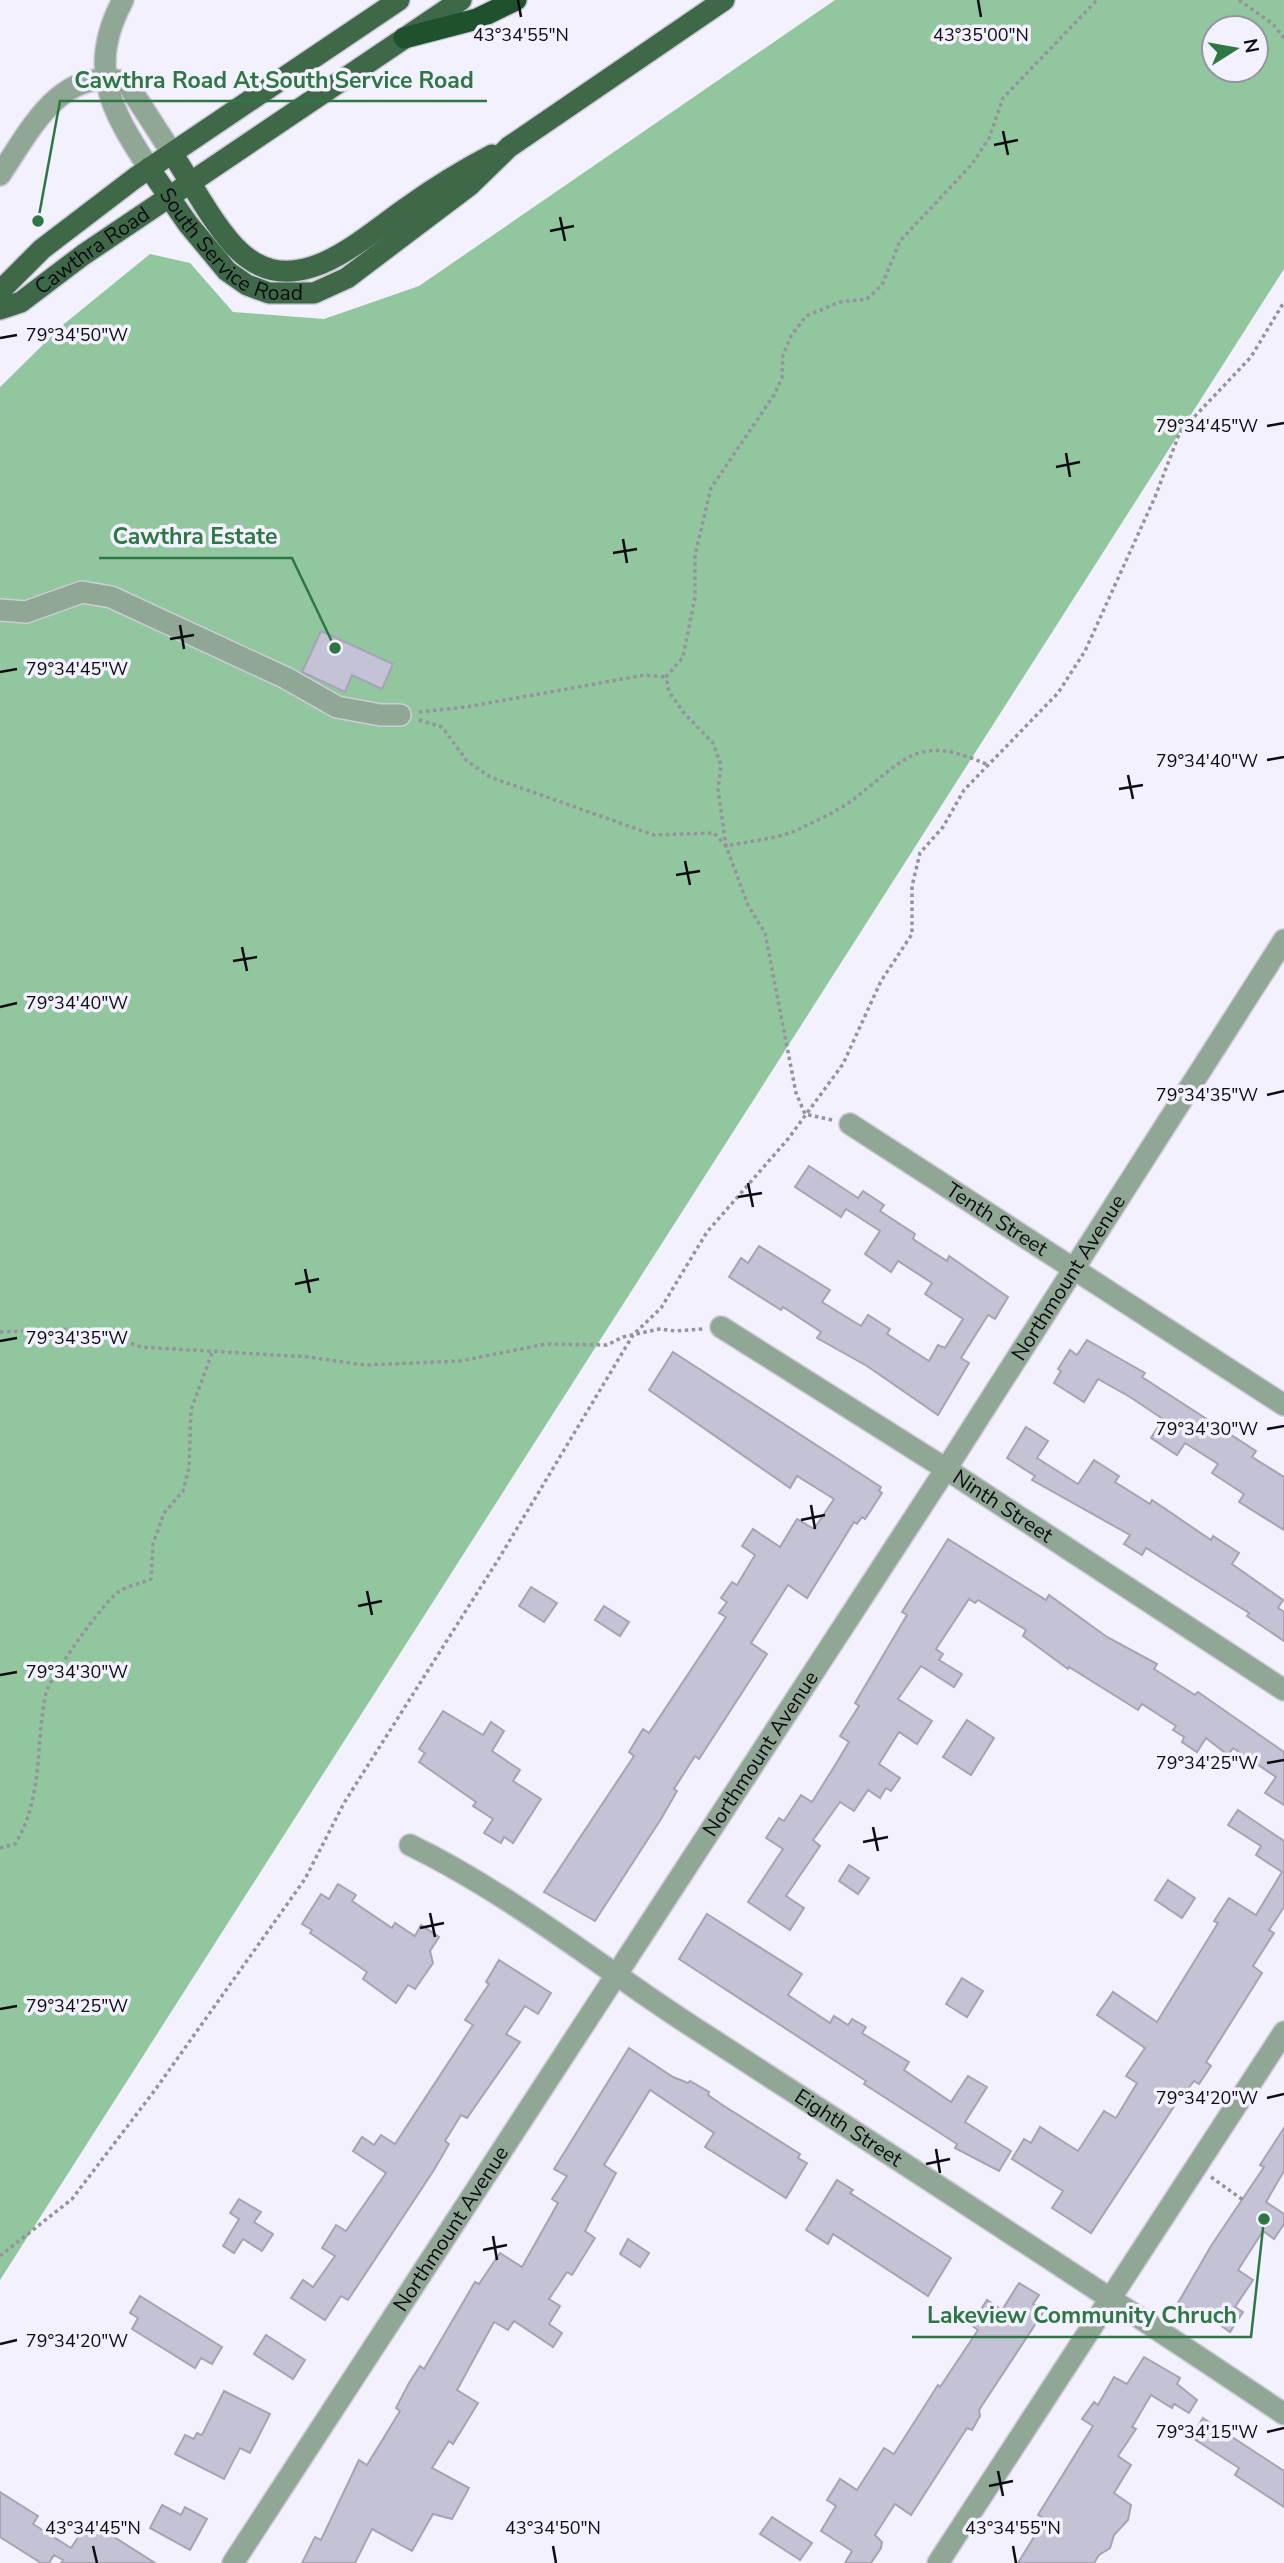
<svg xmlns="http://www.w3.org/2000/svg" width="1284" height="2563" font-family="'Nunito Sans',sans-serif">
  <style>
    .forest { fill: #92c69e; fill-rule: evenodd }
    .building { fill: #c4c2d5; stroke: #a5a3b5; stroke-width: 2 }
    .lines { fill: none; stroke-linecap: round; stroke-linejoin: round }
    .minor-casing { stroke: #cdccd7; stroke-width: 24 }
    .major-casing { stroke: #cdccd7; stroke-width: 24 }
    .highway-casing { stroke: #cdccd7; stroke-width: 24 }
    .path { stroke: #95949e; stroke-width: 3.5; stroke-dasharray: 3.5 3.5; stroke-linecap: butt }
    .minor { stroke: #91a795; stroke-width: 21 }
    .major { stroke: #3f6849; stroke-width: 21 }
    .highway { stroke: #1f512f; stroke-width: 21 }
    .ticks { fill: none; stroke: #0d0c12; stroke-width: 2.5 }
    .labels { text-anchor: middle; stroke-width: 7; stroke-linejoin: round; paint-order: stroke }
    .street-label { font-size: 21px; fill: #0d0c12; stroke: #f2f1fd }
    .ticks-label { font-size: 18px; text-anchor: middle; fill: #0d0c12; stroke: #f2f1fd; stroke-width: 7; stroke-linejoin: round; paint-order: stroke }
    .leader { fill: none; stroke: #2e7745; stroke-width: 2.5 }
    .callout-dot { fill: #2e7745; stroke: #f2f1fd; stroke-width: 2.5 }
    .callout-label { font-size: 23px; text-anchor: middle; font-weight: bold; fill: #2e7745; stroke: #f2f1fd; stroke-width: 7; stroke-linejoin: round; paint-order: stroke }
  </style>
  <rect width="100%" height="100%" fill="#f2f1fd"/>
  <path class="forest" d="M835 0H1284V269L0 2280V387L64 324 150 254 190 263 233 312 324 319 419 286ZM1214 28H1256V70H1214Z"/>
  <g class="building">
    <polygon points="321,631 393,664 382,689 352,675 345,692 302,672"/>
    <polygon points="809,1166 858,1198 863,1191 884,1205 880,1211 915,1234 913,1239 947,1261 949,1256 1008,1297 995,1319 988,1315 961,1358 969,1363 938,1415 867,1366 817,1338 821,1332 783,1307 781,1310 729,1277 741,1258 748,1263 759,1246 830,1290 822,1302 861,1326 868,1315 890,1329 887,1334 929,1361 938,1345 945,1348 963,1319 925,1294 932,1283 898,1261 891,1272 865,1254 880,1231 846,1209 841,1217 795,1187"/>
    <polygon points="1087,1340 1145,1373 1142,1377 1256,1451 1252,1457 1284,1477 1284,1530 1239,1502 1244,1494 1212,1473 1218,1464 1185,1443 1177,1455 1151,1438 1163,1419 1130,1397 1098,1379 1084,1402 1054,1383 1061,1371 1058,1369 1070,1350 1077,1355"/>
    <polygon points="673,1352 881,1487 879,1491 882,1493 865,1519 862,1517 857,1524 854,1522 807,1598 788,1585 751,1643 767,1654 699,1759 695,1756 674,1789 677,1791 661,1819 595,1921 544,1892 634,1756 629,1752 643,1729 649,1733 726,1617 719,1613 727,1602 721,1598 732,1582 737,1585 755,1555 742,1546 753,1529 780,1547 797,1519 814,1529 834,1499 797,1476 790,1488 649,1390"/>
    <polygon points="1026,1427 1048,1441 1037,1458 1078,1484 1094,1460 1119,1476 1115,1482 1150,1504 1152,1500 1211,1540 1213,1536 1239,1553 1232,1564 1283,1600 1278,1608 1284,1612 1284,1641 1247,1616 1249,1613 1146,1548 1142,1555 1124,1544 1130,1535 1032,1480 1035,1476 1007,1458"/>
    <polygon points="948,1539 1046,1600 1049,1595 1107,1637 1157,1664 1154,1669 1195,1695 1198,1692 1284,1752 1284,1805 1265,1793 1276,1777 1233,1748 1228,1755 1206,1738 1197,1752 1182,1742 1184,1737 1173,1730 1176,1726 1142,1704 1138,1710 1069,1667 1068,1669 1023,1636 1026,1630 978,1600 975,1603 969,1599 936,1649 943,1654 939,1660 962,1674 954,1687 921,1666 898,1699 932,1721 917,1744 899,1732 879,1764 900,1778 891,1791 886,1788 880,1798 868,1790 854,1811 840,1802 813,1840 820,1846 786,1896 804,1908 790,1930 748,1902 783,1849 766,1838 779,1818 784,1821 801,1795 812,1802 834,1767 849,1742 840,1736 859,1706 855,1703 907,1615 902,1612"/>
    <polygon points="531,1587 557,1603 544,1622 519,1606"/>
    <polygon points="604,1606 629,1622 620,1636 595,1620"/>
    <polygon points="443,1711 483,1735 491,1722 504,1731 492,1751 520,1770 513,1781 541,1799 513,1843 504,1837 501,1843 484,1833 493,1819 473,1806 476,1802 419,1762 425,1753 419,1749"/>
    <polygon points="967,1720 994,1738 971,1775 943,1757"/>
    <polygon points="1238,1810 1284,1841 1284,1907 1269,1930 1274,1933 1253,1966 1262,1973 1206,2062 1211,2066 1199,2084 1194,2081 1173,2108 1091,2233 1052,2208 1063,2191 1012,2159 1024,2139 1031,2143 1040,2127 1078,2151 1104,2111 1116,2118 1137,2083 1126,2076 1145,2048 1097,2015 1113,1992 1157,2022 1218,1923 1214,1921 1229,1898 1256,1915 1282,1872 1256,1855 1261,1846 1228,1825"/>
    <polygon points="849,1865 869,1878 858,1894 839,1881"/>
    <polygon points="1168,1880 1195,1898 1182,1918 1155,1900"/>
    <polygon points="338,1884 356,1895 352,1901 392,1928 395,1923 415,1936 421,1925 439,1937 430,1951 433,1963 415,1989 408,1985 396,2003 363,1979 367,1972 310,1933 312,1930 302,1924 321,1894 329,1899"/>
    <polygon points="707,1914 802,1974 788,1995 830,2023 834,2016 848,2025 852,2019 866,2027 862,2033 909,2062 904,2070 951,2102 968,2076 987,2087 965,2122 1011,2151 999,2171 955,2148 957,2144 864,2084 866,2081 679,1959"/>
    <polygon points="499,1960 551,1993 538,2014 525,2006 506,2034 520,2042 467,2118 461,2115 445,2141 449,2144 434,2170 348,2300 341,2296 325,2320 291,2298 303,2280 313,2287 335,2256 322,2248 336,2225 346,2231 386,2173 353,2151 362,2137 374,2145 381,2135 395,2144 473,2025 465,2020 489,1984 486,1982"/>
    <polygon points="962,1978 983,1991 967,2017 946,2004"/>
    <polygon points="629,2048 673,2077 688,2083 690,2081 709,2092 708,2095 724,2106 800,2154 798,2158 807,2163 786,2198 705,2147 714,2133 650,2090 604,2165 616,2173 585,2231 595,2238 572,2275 567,2272 549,2299 560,2306 549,2324 562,2333 553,2347 514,2321 508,2330 494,2322 457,2390 478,2403 453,2444 449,2441 432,2468 469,2488 452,2519 433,2514 412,2551 372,2529 355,2563 302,2563 315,2537 321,2540 359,2460 367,2465 400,2411 396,2408 409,2383 420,2366 424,2369 475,2282 479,2284 500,2253 522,2267 558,2203 552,2199 567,2176 554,2169"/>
    <polygon points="1284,2128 1284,2171 1266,2202 1284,2214 1284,2224 1274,2239 1263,2231 1238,2270 1253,2280 1235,2307 1243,2312 1230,2332 1206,2315 1204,2319 1178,2303 1211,2246 1264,2167 1260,2165"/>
    <polygon points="837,2180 853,2190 850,2193 951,2258 928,2296 833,2234 828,2244 806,2230"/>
    <polygon points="239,2199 261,2212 254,2222 273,2234 262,2251 243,2239 234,2253 223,2246 239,2219 230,2213"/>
    <polygon points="628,2239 649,2253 640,2267 620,2254"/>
    <polygon points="1019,2283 1039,2295 1033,2304 1044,2311 979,2410 980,2416 972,2430 967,2428 911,2515 895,2504 875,2535 882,2542 881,2548 871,2563 845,2563 852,2551 821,2531 836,2506 827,2500 840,2479 857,2490 884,2448 894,2454 938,2385 940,2387 978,2330 971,2325 987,2300 1002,2310"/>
    <polygon points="140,2296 222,2347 212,2364 201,2358 195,2368 132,2329 138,2318 130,2313"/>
    <polygon points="266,2335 305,2360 293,2379 254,2354"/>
    <polygon points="1144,2357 1180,2378 1177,2384 1197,2400 1189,2413 1174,2404 1172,2408 1151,2395 1132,2427 1136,2429 1118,2456 1131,2465 1114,2493 1131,2505 1128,2520 1114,2535 1110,2548 1099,2555 1094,2563 1018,2563 1045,2519 1038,2515 1093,2426 1082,2419 1094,2402 1098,2405 1114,2377 1127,2384"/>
    <polygon points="224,2391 270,2414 250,2453 240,2448 224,2479 175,2454 185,2435 194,2439 197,2433 202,2435"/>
    <polygon points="1203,2418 1284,2471 1284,2507 1235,2475 1239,2468 1191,2437"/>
    <polygon points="0,2492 38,2516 33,2524 71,2548 89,2521 155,2563 61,2563 63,2560 54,2555 49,2563 41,2563 0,2537"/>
    <polygon points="162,2505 181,2515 185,2507 207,2519 190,2550 150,2528"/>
    <polygon points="772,2517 812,2543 800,2560 760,2534"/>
  </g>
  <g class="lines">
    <g class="minor-casing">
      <g id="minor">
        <path d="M123 0C87 67 110 109 149 168"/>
        <path d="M0 175C31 129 61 65 126 82L172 153"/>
        <polyline points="0,610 26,612 82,592 111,597 286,678 337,707 381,715 400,715"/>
        <path id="s1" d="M850 1124 1284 1405"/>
        <path id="s2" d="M721 1327 946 1469 1284 1690"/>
        <path id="s3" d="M410 1845C509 1893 598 1965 690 2025 889 2154 1088 2282 1284 2414"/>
        <path id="s4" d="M233 2563 946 1469 1284 940"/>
        <polyline points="938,2563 1284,2032"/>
      </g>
    </g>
    <g class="major-casing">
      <g id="major">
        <path d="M172 153C192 184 210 219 234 246 291 307 356 243 406 208 434 188 461 171 492 155"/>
        <path id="s5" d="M149 168 188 224 227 271 247 285 269 293H314L347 278 470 185 509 147 724 0"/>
        <polyline points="0,291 42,249 135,178 399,0"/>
        <path id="s6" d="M0 309 21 302 83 255 461 0"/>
      </g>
    </g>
    <g class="highway-casing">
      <polyline id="highway" points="404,38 477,19 516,0"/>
    </g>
    <g class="path">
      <polyline points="1239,0 1273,24 1284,38"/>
      <polyline points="419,712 466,707 645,675 666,677"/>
      <path d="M419 720 442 727 467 761 490 777 654 835 714 833 726 846C749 841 778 839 799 829 816 821 836 812 851 801 906 760 916 732 988 765"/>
      <polyline points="832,1120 805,1114 796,1093 765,933 748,905 726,846 718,789 721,765 713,743 684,713 669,692 666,677 683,657 695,597 695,555 711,488 774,395 782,378 783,355 791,336 806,316 840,302 867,299 882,285 900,241 972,164 989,138 1003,98 1097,0"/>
      <polyline points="0,1332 70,1329 101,1333 141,1347 309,1357 365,1365 460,1361 546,1344 607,1345 623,1337 659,1329 676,1331 703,1329"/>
      <path d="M0 1848 15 1844C44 1798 35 1743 46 1693 50 1677 103 1603 117 1593 125 1586 141 1584 151 1579L153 1544 164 1513 183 1491 189 1468 191 1410 212 1353"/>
      <polyline points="1211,2177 1243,2200"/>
      <polyline points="0,2256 72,2199 155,2090 305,1879 344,1803 498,1560 633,1335 661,1308 707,1232 788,1139 843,1064 881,981 912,934 912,886 920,853 943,827 964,790 1058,693 1085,651 1155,497 1180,432 1251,357 1284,302"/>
    </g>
    <use href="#minor" class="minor"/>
    <use href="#major" class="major"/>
    <use href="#highway" class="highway"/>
  </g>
  <path class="ticks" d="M518 0 521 17M978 0 981 17M1003 131 1008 155M994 145 1018 140M560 217 565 241M550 231 574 226M0 338 17 335M1267 426 1284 423M1066 453 1070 477M1056 467 1080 462M623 539 627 563M613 553 637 549M180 625 184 649M170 639 194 635M0 672 17 669M1267 760 1284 757M1128 775 1133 799M1119 789 1143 785M685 861 690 885M676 875 700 871M242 947 247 971M233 961 257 957M0 1007 17 1003M1267 1095 1284 1091M748 1183 753 1207M738 1197 762 1193M305 1269 310 1293M295 1284 319 1279M0 1341 17 1338M1267 1429 1284 1426M811 1505 815 1529M801 1520 825 1515M367 1591 372 1615M358 1606 382 1601M0 1675 17 1672M1267 1763 1284 1760M873 1827 878 1851M863 1842 888 1837M430 1913 435 1937M420 1928 444 1923M0 2009 17 2006M1267 2098 1284 2094M936 2149 940 2173M926 2164 950 2159M493 2236 497 2260M483 2250 507 2245M0 2344 17 2340M1267 2432 1284 2428M998 2471 1003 2496M989 2486 1013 2481M93 2546 97 2563M553 2546 556 2563M1013 2546 1016 2563"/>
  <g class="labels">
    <g class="street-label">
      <text dy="7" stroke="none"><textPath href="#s5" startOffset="119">South Service Road</textPath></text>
      <text dy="7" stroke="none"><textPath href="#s6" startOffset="110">Cawthra Road</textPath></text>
      <text dy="7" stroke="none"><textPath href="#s1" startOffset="175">Tenth Street</textPath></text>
      <text dy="7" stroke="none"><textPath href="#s4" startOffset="1533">Northmount Avenue</textPath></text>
      <text dy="7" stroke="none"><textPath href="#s2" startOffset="334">Ninth Street</textPath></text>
      <text dy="7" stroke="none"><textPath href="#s4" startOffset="966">Northmount Avenue</textPath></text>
      <text dy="7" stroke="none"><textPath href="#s3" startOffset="522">Eighth Street</textPath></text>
      <text dy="7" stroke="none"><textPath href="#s4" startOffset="399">Northmount Avenue</textPath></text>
    </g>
  </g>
  <g class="ticks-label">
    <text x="521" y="41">43°34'55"N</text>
    <text x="981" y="41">43°35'00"N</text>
    <text x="77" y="341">79°34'50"W</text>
    <text x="1207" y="432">79°34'45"W</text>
    <text x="77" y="675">79°34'45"W</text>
    <text x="1207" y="767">79°34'40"W</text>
    <text x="77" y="1009">79°34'40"W</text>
    <text x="1207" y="1101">79°34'35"W</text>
    <text x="77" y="1344">79°34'35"W</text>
    <text x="1207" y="1435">79°34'30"W</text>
    <text x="77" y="1678">79°34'30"W</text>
    <text x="1207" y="1769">79°34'25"W</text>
    <text x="77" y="2012">79°34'25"W</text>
    <text x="1207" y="2104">79°34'20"W</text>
    <text x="77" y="2347">79°34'20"W</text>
    <text x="1207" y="2438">79°34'15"W</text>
    <text x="93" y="2534">43°34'45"N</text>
    <text x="553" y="2534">43°34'50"N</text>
    <text x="1013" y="2534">43°34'55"N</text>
  </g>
  <path class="leader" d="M38 221L60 101H487M335 648L292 558H99M1264 2219L1251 2337H912"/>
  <g class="callout-dot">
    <circle cx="38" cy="221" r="7"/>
    <circle cx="335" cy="648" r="7"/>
    <circle cx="1264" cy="2219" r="7"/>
  </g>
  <g class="callout-label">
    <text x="274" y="88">Cawthra Road At South Service Road</text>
    <text x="195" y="544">Cawthra Estate</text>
    <text x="1082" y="2323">Lakeview Community Chruch</text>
  </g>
  <g transform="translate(1235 49) rotate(79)"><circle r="33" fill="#f2f1fd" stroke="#96959f" stroke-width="2"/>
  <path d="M0-5L12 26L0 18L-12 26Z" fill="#2e7745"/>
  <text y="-10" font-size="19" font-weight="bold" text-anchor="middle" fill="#0d0c12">N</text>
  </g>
</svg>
